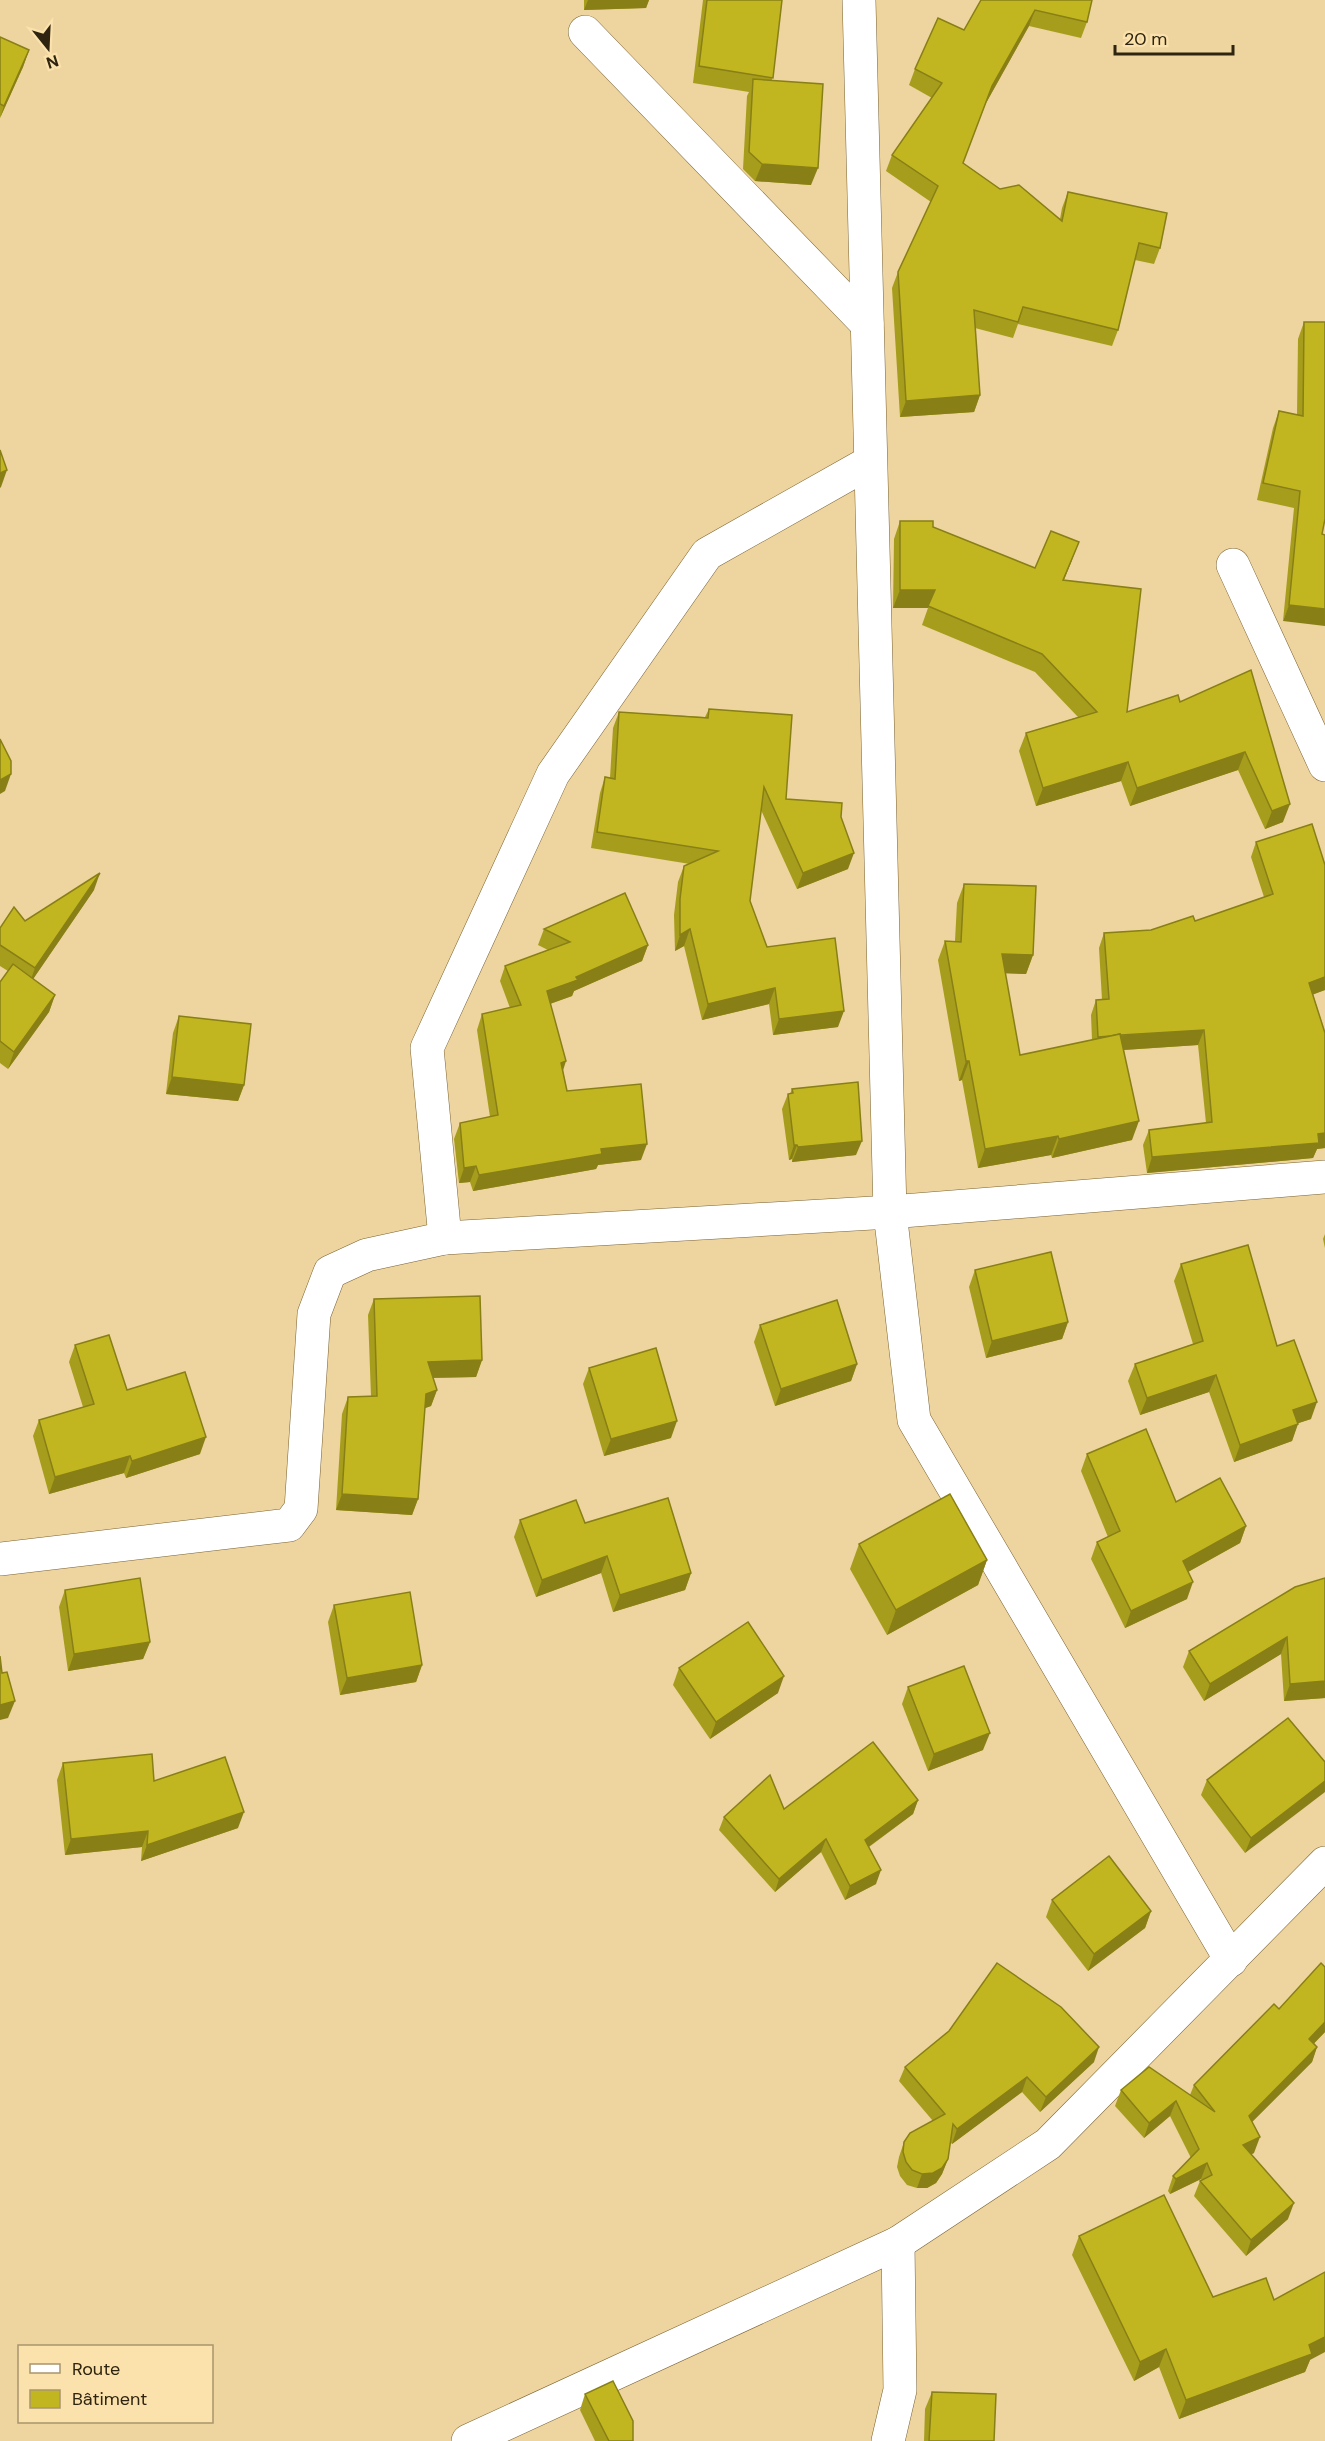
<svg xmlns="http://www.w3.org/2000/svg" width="1325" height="2441" font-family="'DM Sans',sans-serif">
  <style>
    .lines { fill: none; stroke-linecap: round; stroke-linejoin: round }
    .minor-casing { stroke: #7b6332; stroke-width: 34 }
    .minor { stroke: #fff; stroke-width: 33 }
    .wall { fill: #a79d1c }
    .shaded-wall { fill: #887f16 }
    .building { fill: #c2b620; stroke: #887f16; stroke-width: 1.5 }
  </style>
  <rect width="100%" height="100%" fill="#eed49f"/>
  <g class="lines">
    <g class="minor-casing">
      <g id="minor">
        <polyline points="859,0 890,1212 914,1420 1231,1960"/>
        <polyline points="585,32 867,324"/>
        <polyline points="1233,565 1325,765"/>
        <polyline points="445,1238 427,1048 553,774 707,554 870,462"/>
        <polyline points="0,1559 289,1525 301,1509 314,1314 330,1272 367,1255 445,1238 890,1212 1325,1177"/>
        <polyline points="468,2441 898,2243 1048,2144 1325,1863"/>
        <polyline points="888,2441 900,2390 898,2243"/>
      </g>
    </g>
    <use href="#minor" class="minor"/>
  </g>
  <g class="wall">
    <polygon points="584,0 649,0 646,8 584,10"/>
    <polygon points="703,0 782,0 772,80 811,185 755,181 743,169 747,96 749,92 693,83"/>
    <polygon points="981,0 1092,0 1087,22 1081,38 1029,26 986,103 963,163 1000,189 1060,219 1062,208 1068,192 1160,248 1154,264 1135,260 1118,330 1112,346 1018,324 1013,338 975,328 980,395 974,412 900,417 892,288 898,272 931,202 886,171 892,155 932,98 909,85 915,69 964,30"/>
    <polygon points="0,37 29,50 23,67 0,118"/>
    <polygon points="1304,322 1325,519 1283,621 1294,508 1257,500 1273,428 1279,411 1297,415 1298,339"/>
    <polygon points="900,521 933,527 1035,568 1072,560 1064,580 1127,712 1180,702 1251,670 1283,822 1265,829 1238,770 1130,806 1121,781 1036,806 1019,751 1026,733 1078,717 1035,672 922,625 928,608 893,608 894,539"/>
    <polygon points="709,709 786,799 841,817 848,869 797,889 761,810 750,901 767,947 838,1027 773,1035 769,1004 702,1020 684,946 675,951 674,915 678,882 684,866 690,864 591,848 600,793 605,777 610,778 613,728 619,712 705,717"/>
    <polygon points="1256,842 1325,865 1325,990 1313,994 1325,1033 1325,1148 1317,1149 1313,1158 1147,1173 1143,1145 1149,1130 1206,1123 1198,1045 1124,1050 1132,1140 1052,1158 1051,1155 978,1168 962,1080 959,1081 938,960 945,941 955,941 957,903 964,884 1033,955 1026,974 1005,973 1020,1055 1092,1040 1091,1015 1096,1000 1102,1000 1099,948 1104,933 1151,930 1195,921 1264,897 1251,857"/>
    <polygon points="94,890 33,979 55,995 49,1012 8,1069 0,1063 0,982 8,971 0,966 0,928 25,921"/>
    <polygon points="544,929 648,945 642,961 574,991 572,996 550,1004 567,1091 641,1160 598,1165 596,1169 473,1191 470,1182 459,1183 454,1139 460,1123 490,1117 477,1030 482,1014 510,1008 500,981 505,966 548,950 538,945"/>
    <polygon points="179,1016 244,1085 238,1101 166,1094 173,1033"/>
    <polygon points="792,1089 856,1155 792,1162 792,1159 789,1160 782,1109 788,1094 790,1094"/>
    <polygon points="1325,1234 1325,1248 1323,1239"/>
    <polygon points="1181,1264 1277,1346 1311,1419 1298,1423 1292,1441 1234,1462 1209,1392 1140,1415 1128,1381 1135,1364 1193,1344 1174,1281"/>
    <polygon points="975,1270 1068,1322 1062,1339 986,1358 969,1287"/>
    <polygon points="374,1299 482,1360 476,1377 433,1378 437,1390 431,1406 425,1408 418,1499 412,1515 336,1510 342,1414 348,1397 371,1396 368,1315"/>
    <polygon points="760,1325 857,1364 851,1381 775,1406 754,1342"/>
    <polygon points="75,1345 127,1390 200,1454 126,1478 124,1473 49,1494 33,1436 39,1420 83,1407 69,1362"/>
    <polygon points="589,1368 671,1438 604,1456 583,1384"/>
    <polygon points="1087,1454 1176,1502 1246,1526 1240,1543 1188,1572 1187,1599 1125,1628 1091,1559 1097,1542 1108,1537 1081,1471"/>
    <polygon points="520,1520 585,1523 691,1573 685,1590 613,1612 601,1573 536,1597 514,1537"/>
    <polygon points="859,1544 987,1560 978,1585 887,1635 850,1569"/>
    <polygon points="1325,1578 1325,1698 1284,1701 1281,1654 1204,1701 1183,1667 1189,1651"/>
    <polygon points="65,1590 150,1642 143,1659 68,1671 59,1607"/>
    <polygon points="334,1605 422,1665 416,1682 340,1695 328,1622"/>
    <polygon points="679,1668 778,1693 710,1739 673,1685"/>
    <polygon points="908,1687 983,1750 928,1771 902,1704"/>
    <polygon points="1325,1762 1245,1853 1201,1795 1207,1780"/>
    <polygon points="63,1763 238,1828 141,1861 142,1847 65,1855 57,1780"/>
    <polygon points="918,1800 913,1814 869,1847 876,1884 845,1900 821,1852 775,1892 719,1830 724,1817 784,1809"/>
    <polygon points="1052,1900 1151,1911 1145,1928 1088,1971 1046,1917"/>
    <polygon points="1325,1967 1325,2032 1314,2043 1317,2047 1312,2062 1252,2122 1254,2153 1251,2154 1288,2219 1246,2256 1194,2196 1200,2181 1202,2180 1201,2179 1170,2194 1168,2191 1173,2176 1191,2158 1170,2116 1144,2138 1115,2106 1121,2090 1190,2095 1194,2085"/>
    <polygon points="1094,2062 1040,2112 1022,2092 952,2144 950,2142 948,2159 942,2174 936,2183 927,2188 917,2188 907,2185 900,2176 897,2167 899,2157 904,2142 933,2121 899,2081 905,2067"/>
    <polygon points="1079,2236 1213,2297 1274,2300 1310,2360 1305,2372 1179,2419 1159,2367 1134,2381 1072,2255"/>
    <polygon points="932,2392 994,2441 924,2441 925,2409"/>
    <polygon points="585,2394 633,2441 595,2441 580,2410"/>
  </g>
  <g class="shaded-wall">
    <polygon points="588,0 649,0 646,8 584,10"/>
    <polygon points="1035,10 1029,26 986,103 992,86"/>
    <polygon points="29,50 23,67 0,118 4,106"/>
    <polygon points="762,164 818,168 811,185 755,181"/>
    <polygon points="980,395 974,412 900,417 906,401"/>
    <polygon points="7,470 1,487 0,488 0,473"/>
    <polygon points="1079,542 1072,560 1056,599 1063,580"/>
    <polygon points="900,590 935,590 928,608 893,608"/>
    <polygon points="1289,605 1325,609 1325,626 1283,621"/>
    <polygon points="1245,752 1238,770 1130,806 1137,788"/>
    <polygon points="1128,762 1121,781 1036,806 1043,788"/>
    <polygon points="11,774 5,791 0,794 0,780"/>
    <polygon points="1290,804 1283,822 1265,829 1272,811"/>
    <polygon points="854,853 848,869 797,889 803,873"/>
    <polygon points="100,873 94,890 29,985 35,968"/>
    <polygon points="690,929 684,946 675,951 680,935"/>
    <polygon points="648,945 642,961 574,991 572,996 541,1007 547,991 576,977"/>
    <polygon points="1002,954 1033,955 1026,974 995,973"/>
    <polygon points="1325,977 1325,990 1304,998 1309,983"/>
    <polygon points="775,988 769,1004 702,1020 708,1004"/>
    <polygon points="55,995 49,1012 8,1069 14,1052"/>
    <polygon points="844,1011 838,1027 773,1035 779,1019"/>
    <polygon points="1204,1030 1198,1045 1092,1052 1098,1037"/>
    <polygon points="566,1061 561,1077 561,1063"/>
    <polygon points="966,1061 969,1061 962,1080 959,1081"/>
    <polygon points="172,1077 244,1085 238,1101 166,1094"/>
    <polygon points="1139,1121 1132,1140 1052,1158 1059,1139"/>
    <polygon points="1325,1133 1325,1148 1317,1149 1313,1158 1147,1173 1152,1157"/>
    <polygon points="1058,1136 1051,1155 978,1168 985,1149"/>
    <polygon points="862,1141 856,1155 792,1162 798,1147"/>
    <polygon points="647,1144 641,1160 598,1165 596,1169 473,1191 479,1175 601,1149"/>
    <polygon points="794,1145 797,1145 792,1159 789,1160"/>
    <polygon points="476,1166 470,1182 459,1183 464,1168"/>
    <polygon points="1068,1322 1062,1339 986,1358 992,1341"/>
    <polygon points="482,1360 476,1377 422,1378 428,1362"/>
    <polygon points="857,1364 851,1381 775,1406 781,1389"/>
    <polygon points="1216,1375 1209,1392 1140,1415 1147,1398"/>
    <polygon points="437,1390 431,1406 420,1410 426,1394"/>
    <polygon points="1317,1402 1311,1419 1287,1427 1293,1410"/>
    <polygon points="677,1421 671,1438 604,1456 611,1439"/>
    <polygon points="1298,1424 1292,1441 1234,1462 1240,1445"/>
    <polygon points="206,1437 200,1454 126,1478 132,1461"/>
    <polygon points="130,1456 124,1473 49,1494 55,1477"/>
    <polygon points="342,1494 418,1499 412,1515 336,1510"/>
    <polygon points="1246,1526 1240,1543 1177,1578 1183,1561"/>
    <polygon points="607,1556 601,1573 536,1597 542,1580"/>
    <polygon points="987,1560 978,1585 887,1635 896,1610"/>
    <polygon points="691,1573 685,1590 613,1612 620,1595"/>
    <polygon points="1193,1582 1187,1599 1125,1628 1131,1611"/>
    <polygon points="1287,1637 1281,1654 1204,1701 1210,1684"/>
    <polygon points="150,1642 143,1659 68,1671 74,1654"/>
    <polygon points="422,1665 416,1682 340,1695 347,1678"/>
    <polygon points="784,1676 778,1693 710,1739 716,1722"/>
    <polygon points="1325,1681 1325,1698 1284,1701 1290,1684"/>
    <polygon points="15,1701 8,1718 0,1720 0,1705"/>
    <polygon points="990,1733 983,1750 928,1771 934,1754"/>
    <polygon points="1325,1781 1325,1792 1245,1853 1251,1838"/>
    <polygon points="918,1800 913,1814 860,1853 865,1840"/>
    <polygon points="244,1812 238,1828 141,1861 147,1845"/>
    <polygon points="148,1831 142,1847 65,1855 71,1839"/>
    <polygon points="826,1839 821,1852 775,1892 779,1879"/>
    <polygon points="881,1870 876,1884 845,1900 850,1886"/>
    <polygon points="1151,1911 1145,1928 1088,1971 1094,1954"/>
    <polygon points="1325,2022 1325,2032 1304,2054 1309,2039"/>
    <polygon points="1099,2047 1094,2062 1040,2112 1046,2097"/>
    <polygon points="1317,2047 1312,2062 1243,2131 1249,2116"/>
    <polygon points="1027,2077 1022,2092 952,2144 957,2129"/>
    <polygon points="1176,2101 1170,2116 1144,2138 1149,2123"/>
    <polygon points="1260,2137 1254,2153 1238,2161 1243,2145"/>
    <polygon points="948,2159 942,2174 936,2183 927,2188 917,2188 922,2174"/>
    <polygon points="1207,2163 1201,2179 1170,2194 1176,2179"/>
    <polygon points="1294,2203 1288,2219 1246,2256 1251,2240"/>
    <polygon points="1325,2337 1325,2352 1310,2360 1305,2372 1179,2419 1186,2400 1309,2345"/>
    <polygon points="1166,2349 1159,2367 1134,2381 1140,2362"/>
  </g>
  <g class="building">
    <polygon points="707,0 782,0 773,78 699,66"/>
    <polygon points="981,0 1092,0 1087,22 1035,10 992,86 963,163 1000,189 1019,185 1062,221 1068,192 1167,213 1160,248 1139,243 1118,330 1023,307 1018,322 974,310 980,395 906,401 898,272 938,186 892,155 942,83 915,69 938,18 964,30"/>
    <polygon points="0,37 29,50 4,106 0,104"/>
    <polygon points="753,79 823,84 818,168 762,164 749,152"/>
    <polygon points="1304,322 1325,322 1325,519 1322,534 1325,535 1325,609 1289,605 1300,491 1263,483 1279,411 1303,416"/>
    <polygon points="0,450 7,470 0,473"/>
    <polygon points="900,521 933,521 933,527 1035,568 1051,531 1079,542 1063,580 1141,589 1127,712 1178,695 1180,702 1251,670 1290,804 1272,811 1245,752 1137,788 1128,762 1043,788 1026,733 1097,712 1042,654 928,606 935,590 900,590"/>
    <polygon points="709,709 792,715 786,799 842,803 841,817 854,853 803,873 764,787 750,901 767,947 835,938 844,1011 779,1019 775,988 708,1004 690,929 680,935 680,899 684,866 718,851 597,832 605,777 615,779 619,712 708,718"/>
    <polygon points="0,739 11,761 11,774 0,780"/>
    <polygon points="1312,824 1325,865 1325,977 1309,983 1325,1033 1325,1133 1318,1134 1319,1143 1152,1157 1149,1130 1212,1122 1204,1030 1121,1035 1120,1034 1111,1036 1098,1037 1096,1000 1109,999 1104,933 1151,930 1193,916 1195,921 1273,894 1256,842"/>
    <polygon points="100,873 35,968 0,945 0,928 14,907 25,921"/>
    <polygon points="964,884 1036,886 1033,955 1002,954 1020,1055 1120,1034 1139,1121 1059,1139 1058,1136 985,1149 969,1061 966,1061 945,941 961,942"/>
    <polygon points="625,893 648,945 576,977 578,980 547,991 566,1061 561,1063 567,1091 641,1084 647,1144 601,1149 602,1154 479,1175 476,1166 464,1168 460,1123 498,1115 482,1014 521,1005 505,966 570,942 544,929"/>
    <polygon points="13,964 55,995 14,1052 0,1041 0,982"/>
    <polygon points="179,1016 251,1024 244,1085 172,1077"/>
    <polygon points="858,1082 862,1141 798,1147 797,1145 794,1145 788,1094 793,1093 792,1089"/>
    <polygon points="1248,1245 1277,1346 1294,1340 1317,1402 1293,1410 1298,1424 1240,1445 1216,1375 1147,1398 1135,1364 1203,1341 1181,1264"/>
    <polygon points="1051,1252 1068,1322 992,1341 975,1270"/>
    <polygon points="480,1296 482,1360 428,1362 437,1390 426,1394 418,1499 342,1494 348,1397 377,1396 374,1299"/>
    <polygon points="837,1300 857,1364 781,1389 760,1325"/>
    <polygon points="109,1335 127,1390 185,1372 206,1437 132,1461 130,1456 55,1477 39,1420 94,1404 75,1345"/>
    <polygon points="656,1348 677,1421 611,1439 589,1368"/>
    <polygon points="1146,1429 1176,1502 1220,1478 1246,1526 1183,1561 1193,1582 1131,1611 1097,1542 1120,1531 1087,1454"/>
    <polygon points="950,1494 987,1560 896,1610 859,1544"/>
    <polygon points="668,1498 691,1573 620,1595 607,1556 542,1580 520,1520 576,1500 585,1523"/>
    <polygon points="140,1578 150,1642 74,1654 65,1590"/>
    <polygon points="1325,1578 1325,1681 1290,1684 1287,1637 1210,1684 1189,1651 1295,1587"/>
    <polygon points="410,1592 422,1665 347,1678 334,1605"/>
    <polygon points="748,1622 784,1676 716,1722 679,1668"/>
    <polygon points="0,1656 2,1673 7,1672 15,1701 0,1705"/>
    <polygon points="964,1666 990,1733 934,1754 908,1687"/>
    <polygon points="1288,1718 1325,1762 1325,1781 1251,1838 1207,1780"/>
    <polygon points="873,1742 918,1800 865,1840 881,1870 850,1886 826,1839 779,1879 724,1817 770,1775 784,1809"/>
    <polygon points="152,1754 154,1781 225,1757 244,1812 147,1845 148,1831 71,1839 63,1763"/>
    <polygon points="1109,1856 1151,1911 1094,1954 1052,1900"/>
    <polygon points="997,1963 1061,2007 1099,2047 1046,2097 1027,2077 957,2129 953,2124 948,2159 942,2168 933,2173 922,2174 912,2170 906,2162 903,2152 904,2142 910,2133 945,2114 905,2067 949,2031"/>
    <polygon points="1321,1963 1325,1967 1325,2022 1309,2039 1317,2047 1249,2116 1260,2137 1243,2145 1294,2203 1251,2240 1200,2181 1212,2175 1207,2163 1176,2179 1173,2176 1199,2149 1176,2101 1149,2123 1121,2090 1149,2067 1215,2112 1194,2085 1274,2004 1279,2009"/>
    <polygon points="1164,2195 1213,2297 1266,2278 1274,2300 1325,2272 1325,2337 1309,2345 1312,2354 1186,2400 1166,2349 1140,2362 1079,2236"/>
    <polygon points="613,2381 633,2421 633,2441 609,2441 585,2394"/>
    <polygon points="932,2392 996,2394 994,2441 929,2441"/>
  </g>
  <rect x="18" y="2345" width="195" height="78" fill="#fbe1ac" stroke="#a9956d" stroke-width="1.5"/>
  <rect x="30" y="2364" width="30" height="9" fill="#ffffff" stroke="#a9956d" stroke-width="1.5"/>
  <text x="72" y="2375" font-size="18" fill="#2e240f">Route</text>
  <rect x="30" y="2390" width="30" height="18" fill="#c2b620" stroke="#a9956d" stroke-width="1.5"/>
  <text x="72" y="2405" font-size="18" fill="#2e240f">Bâtiment</text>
  <g transform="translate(48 48) rotate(162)" stroke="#fbe1ac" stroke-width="4.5" paint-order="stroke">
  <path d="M0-4.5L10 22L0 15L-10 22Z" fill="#2e240f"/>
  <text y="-9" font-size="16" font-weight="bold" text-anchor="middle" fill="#2e240f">N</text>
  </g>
  <path d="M1115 45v9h118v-9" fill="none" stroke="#2e240f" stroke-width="3"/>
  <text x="1124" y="45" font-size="18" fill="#2e240f" stroke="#fbe1ac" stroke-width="4.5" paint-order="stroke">20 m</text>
</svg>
